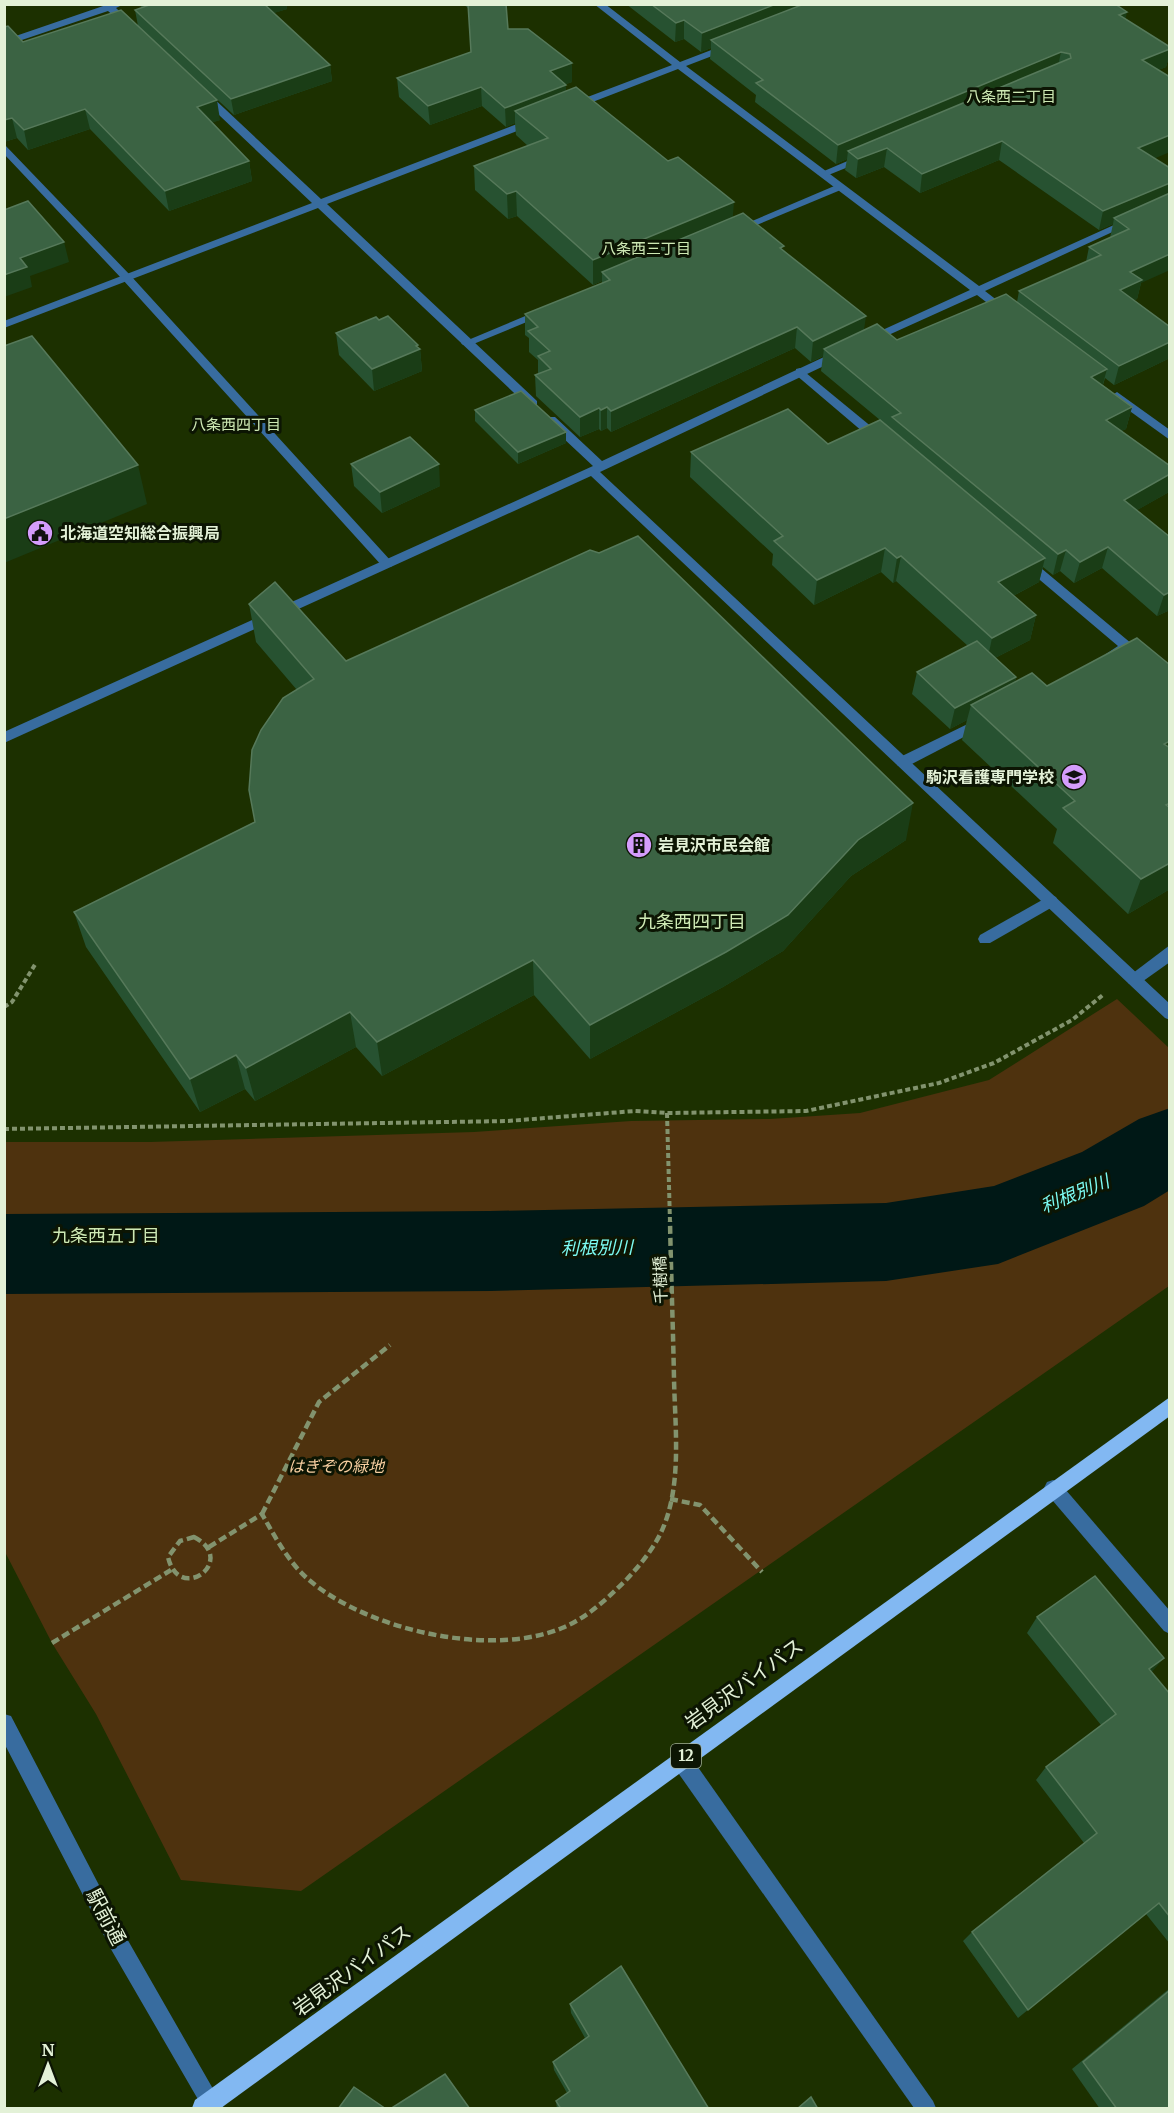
<svg xmlns="http://www.w3.org/2000/svg" width="1174" height="2113" font-family="Merriweather,'Noto Sans JP',serif">
  <style>
    .green { fill: #4e320e }
    .lines { fill: none; stroke-linecap: round; stroke-linejoin: round }
    .river { fill: #001816; fill-rule: evenodd }
    .path-far1 { stroke: #82936e; stroke-width: 4; stroke-dasharray: 5 3; stroke-linecap: butt }
    .path { stroke: #82936e; stroke-width: 4.5; stroke-dasharray: 8 4; stroke-linecap: butt }
    .service { fill: #386c9f; fill-rule: evenodd }
    .minor { fill: #386c9f; fill-rule: evenodd }
    .tertiary { fill: #386c9f; fill-rule: evenodd }
    .trunk { fill: #82b8f2; fill-rule: evenodd }
    .wall { fill: #275231 }
    .shaded-wall { fill: #1a3d16 }
    .building { fill: #3b6343; stroke: #56795a; stroke-width: 1.5 }
    .labels { text-anchor: middle; stroke-width: 6; stroke-linejoin: round; paint-order: stroke }
    .far-neighbourhood-label { font-size: 15px; fill: #cee9b4; stroke: #0c1503 }
    .shield { fill: #0c1503; stroke: #a2af97; stroke-width: 1.5 }
    .shield-label { font-size: 15px; font-weight: bold; fill: #e3f1d7 }
    .poi-label { font-size: 16px; font-weight: bold; fill: #e3f1d7; stroke: #0c1503; text-anchor: start }
    .street-label { font-size: 16px; fill: #e3f1d7; stroke: #0c1503 }
    .park-label { font-size: 16px; font-style: italic; fill: #f7cea0; stroke: #0c1503 }
    .neighbourhood-label { font-size: 18px; fill: #cee9b4; stroke: #0c1503 }
    .water-label { font-size: 18px; font-style: italic; fill: #7cfbf3; stroke: #0c1503 }
    .near-street-label { font-size: 20px; fill: #e3f1d7; stroke: #0c1503 }
  </style>
  <rect width="100%" height="100%" fill="#1c3000"/>
  <polygon class="green" points="1117,999 1169,1048 1169,1286 301,1891 181,1880 96,1714 52,1643 5,1552 5,1142 150,1142 474,1132 631,1121 770,1119 860,1113 989,1080"/>
  <g class="lines">
    <polygon class="river" points="1170,1108 1170,1190 1144,1206 998,1264 886,1281 490,1291 4,1294 4,1214 490,1211 886,1203 994,1186 1082,1152 1139,1119"/>
    <g class="path-far1">
      <polyline points="4,1007 12,1002 36,963"/>
      <polyline points="667,1113 670,1222"/>
      <polyline points="4,1129 508,1121 635,1111 667,1113 806,1111 939,1083 994,1063 1072,1020 1104,994"/>
    </g>
    <g class="path">
      <polyline points="670,1499 700,1505 762,1572"/>
      <polyline points="262,1514 319,1402 390,1345"/>
      <path d="M194 1537C239 1560 179 1605 168 1557L180 1541Z"/>
      <path d="M209 1547 262 1514C275 1537 289 1563 309 1580 368 1630 490 1658 562 1628 587 1618 608 1598 627 1579 641 1564 655 1547 663 1528 682 1483 675 1427 674 1379 673 1326 671 1274 670 1221"/>
      <polyline points="52,1643 171,1570"/>
    </g>
    <g class="service">
      <polygon points="1051,895 1056,897 1058,901 1056,905 990,943 980,943 978,939 980,935"/>
      <polygon points="1170,945 1170,962 1139,984 1129,984 1127,980 1129,976"/>
    </g>
    <g class="minor">
      <polygon points="4,144 131,276 391,561 393,564 391,567 383,567 123,280 4,154"/>
      <polygon points="864,154 869,157 868,159 826,176 817,174"/>
      <polygon points="839,184 843,185 843,189 740,232 732,232 731,230"/>
      <polygon points="542,309 548,312 546,314 471,345 463,345 461,343"/>
      <polygon points="800,368 884,437 884,443 876,443 796,375 796,369"/>
      <path d="M1025 557 1029 558 1132 644 1133 647C1129 654 1115 660 1107 657L1106 654 1118 646 1021 564 1019 561 1021 558Z"/>
      <polygon points="982,717 987,719 989,722 987,725 908,766 898,766 896,762 898,758"/>
      <polygon points="1053,1480 1059,1482 1170,1611 1170,1634 1164,1631 1047,1494 1044,1488 1047,1482"/>
      <polygon points="681,1751 688,1753 933,2101 936,2108 914,2108 674,1767 672,1760 674,1753"/>
    </g>
    <g class="tertiary">
      <polygon points="109,4 124,4 116,8 133,24 133,28 127,28 108,11 4,46 4,40"/>
      <polygon points="594,4 605,4 680,62 727,44 733,44 733,48 686,66 979,286 1125,220 1129,219 1134,222 985,291 1011,311 1011,315 1003,315 977,295 873,342 865,342 865,338 970,290 678,69 577,108 569,108 569,104 672,65"/>
      <polygon points="201,94 209,94 321,199 530,119 538,119 538,123 327,204 537,401 537,407 529,407 318,208 4,328 4,321 312,203 201,98"/>
      <polygon points="839,350 843,351 843,357 600,472 1170,1004 1170,1020 1165,1018 591,476 4,743 4,732 593,466 547,423 547,417 555,417 602,461"/>
      <polygon points="1117,392 1170,430 1170,440 1113,399 1111,396"/>
      <polygon points="4,1714 11,1716 126,1937 224,2108 203,2108 112,1951 4,1743"/>
    </g>
    <polygon class="trunk" points="1170,1397 1170,1416 221,2108 192,2108 195,2100"/>
  </g>
  <g class="wall">
    <polygon points="139,4 286,4 287,9 273,13 330,65 332,81 234,115 138,26 135,10 142,8"/>
    <polygon points="463,4 506,4 508,29 572,63 572,82 566,84 566,91 733,217 784,250 864,330 897,340 1017,302 1019,291 1086,262 1089,247 1110,238 1113,224 1099,230 999,160 920,193 884,167 856,178 845,170 847,159 836,164 755,102 756,95 710,59 711,48 701,52 684,39 675,42 626,4 1115,4 1125,19 1170,47 1170,53 1166,67 1158,70 1154,158 1141,283 1137,299 1134,300 1170,327 1170,358 1114,385 1105,378 1103,385 1132,407 1126,429 1121,431 1170,466 1169,492 1137,510 1170,610 1157,616 1102,568 1074,583 1060,571 1053,575 1043,567 1039,582 1013,596 1036,615 1030,640 995,658 1016,677 1015,682 1047,686 1170,665 1170,889 1128,914 1053,843 1057,829 962,740 967,720 950,729 912,694 917,672 968,646 896,581 893,583 881,572 814,605 772,565 773,554 690,477 691,452 828,444 880,420 821,371 823,356 811,362 795,348 611,432 607,428 601,431 599,429 580,437 536,396 535,375 538,374 538,360 529,352 529,338 525,335 525,314 602,283 602,281 593,285 517,216 508,219 475,190 474,166 528,146 516,135 515,123 506,127 482,106 430,125 399,97 397,78 471,52 469,9"/>
    <polygon points="23,42 220,120 212,122 249,161 252,181 169,211 90,129 28,150 17,138 4,142"/>
    <polygon points="379,320 420,349 422,371 374,391 339,355 336,333"/>
    <polygon points="475,410 566,432 566,443 518,464 475,421"/>
    <polygon points="351,464 440,486 382,513 354,486"/>
    <polygon points="249,604 346,661 906,840 851,876 783,951 723,987 590,1059 534,995 382,1076 356,1047 255,1101 245,1089 200,1112 86,947 74,912 255,822 297,690 256,642"/>
    <polygon points="1037,1617 1152,1673 1170,1694 1170,1944 1146,1914 1018,2018 963,1941 972,1932 1084,1843 1036,1780 1046,1767 1101,1725 1027,1633"/>
    <polygon points="1170,1988 1170,2109 1100,2109 1072,2069"/>
    <polygon points="570,2004 709,2109 557,2109 556,2101 567,2093 554,2070 553,2062 585,2038 571,2013"/>
  </g>
  <g class="shaded-wall">
    <polygon points="260,4 286,4 287,9 262,17"/>
    <polygon points="776,4 823,4 711,40 711,48 701,52 702,33"/>
    <polygon points="1127,12 1123,31 1119,15"/>
    <polygon points="684,20 684,39 675,42 676,23"/>
    <polygon points="1170,49 1170,53 1166,67 1138,79 1142,60"/>
    <polygon points="1061,52 1057,71 848,151 847,159 836,164 838,145"/>
    <polygon points="572,63 572,82 550,90 550,71"/>
    <polygon points="330,65 332,81 234,115 231,99"/>
    <polygon points="566,85 566,103 515,111 515,123 506,127 505,108"/>
    <polygon points="481,87 482,106 430,125 428,106"/>
    <polygon points="217,100 220,120 201,127 197,107"/>
    <polygon points="85,109 90,129 28,150 24,130"/>
    <polygon points="12,118 17,138 4,142 4,120"/>
    <polygon points="1170,135 1170,152 1134,167 1138,148"/>
    <polygon points="1002,141 999,160 920,193 922,174"/>
    <polygon points="887,148 884,167 856,178 858,159"/>
    <polygon points="249,161 252,181 169,211 165,191"/>
    <polygon points="1170,183 1170,200 1114,218 1113,224 1099,230 1103,211"/>
    <polygon points="516,191 517,216 508,219 507,194"/>
    <polygon points="734,202 732,226 602,272 602,281 593,285 593,260"/>
    <polygon points="64,242 69,262 30,276 32,287 4,297 4,275 20,258"/>
    <polygon points="1170,254 1170,270 1141,283 1137,299 1115,309 1120,290 1130,272"/>
    <polygon points="866,316 863,337 824,349 823,356 811,362 813,341"/>
    <polygon points="797,327 795,348 611,432 611,411"/>
    <polygon points="1170,342 1170,358 1114,385 1119,366"/>
    <polygon points="418,345 419,350 420,349 422,371 374,391 372,369"/>
    <polygon points="1107,369 1101,391 1091,377"/>
    <polygon points="607,407 607,428 601,431 601,410"/>
    <polygon points="1132,407 1126,429 1100,442 1106,420"/>
    <polygon points="599,408 599,429 580,437 580,417"/>
    <polygon points="566,432 566,443 518,464 518,452"/>
    <polygon points="439,464 440,486 382,513 380,492"/>
    <polygon points="138,465 147,504 4,563 4,519"/>
    <polygon points="1170,474 1169,492 1118,521 1124,500"/>
    <polygon points="1108,547 1102,568 1074,583 1080,562"/>
    <polygon points="885,548 881,572 814,605 817,580"/>
    <polygon points="1066,550 1060,571 1053,575 1058,554"/>
    <polygon points="901,556 896,581 893,583 897,558"/>
    <polygon points="1045,558 1039,582 992,607 998,582"/>
    <polygon points="1170,592 1170,610 1157,616 1164,595"/>
    <polygon points="1036,615 1030,640 987,662 992,638"/>
    <polygon points="1016,677 1011,698 971,705 967,720 950,729 955,708"/>
    <polygon points="1170,741 1170,769 1164,744"/>
    <polygon points="913,803 906,840 851,876 783,951 723,987 590,1059 590,1025 858,840"/>
    <polygon points="1170,863 1170,889 1128,914 1141,879"/>
    <polygon points="533,960 534,995 382,1076 377,1042"/>
    <polygon points="350,1012 356,1047 255,1101 246,1068"/>
    <polygon points="236,1055 245,1089 200,1112 190,1079"/>
    <polygon points="1164,1658 1151,1673 1149,1669"/>
  </g>
  <g class="building">
    <polygon points="152,4 264,4 330,65 231,99 135,10"/>
    <polygon points="468,4 506,4 508,29 528,29 572,63 550,71 566,85 505,108 481,87 428,106 397,78 471,52"/>
    <polygon points="651,4 776,4 702,33 684,20 676,23"/>
    <polygon points="804,4 1115,4 1127,12 1119,15 1170,47 1170,49 1142,60 1170,77 1170,135 1138,148 1170,168 1170,183 1103,211 1002,141 922,174 887,148 858,159 848,151 1071,58 1070,54 1061,52 838,145 756,83 763,80 711,40"/>
    <polygon points="121,10 217,100 197,107 249,161 165,191 85,109 24,130 12,118 4,120 4,27 8,26 23,42"/>
    <polygon points="576,87 668,161 678,157 734,202 593,260 516,191 507,194 474,166 548,138 515,111"/>
    <polygon points="1170,193 1170,254 1130,272 1142,280 1120,290 1170,327 1170,342 1119,366 1019,291 1101,255 1089,247 1129,229 1114,218"/>
    <polygon points="28,201 64,242 20,258 27,267 4,275 4,210"/>
    <polygon points="743,213 784,246 780,248 866,316 813,341 797,327 611,411 607,407 601,410 599,408 580,417 535,375 551,369 538,356 550,351 528,331 538,327 525,314 610,280 602,272"/>
    <polygon points="1006,294 1107,369 1091,377 1132,407 1106,420 1170,466 1170,474 1124,500 1170,537 1170,592 1164,595 1108,547 1080,562 1066,550 1058,554 892,417 901,413 824,349 877,324 897,340"/>
    <polygon points="388,316 418,345 416,346 420,349 372,369 336,333 376,317 379,320"/>
    <polygon points="32,336 138,465 4,519 4,346"/>
    <polygon points="521,391 566,432 518,452 475,410"/>
    <polygon points="788,409 828,444 880,420 1045,558 998,582 1036,615 992,638 901,556 897,558 885,548 817,580 774,541 783,536 691,452"/>
    <polygon points="410,437 439,464 380,492 351,464"/>
    <polygon points="638,536 913,803 858,840 788,915 726,952 590,1025 533,960 377,1042 350,1012 246,1068 236,1055 190,1079 74,912 255,822 249,790 252,750 261,730 283,698 314,679 249,604 275,582 346,661 590,550 599,553"/>
    <polygon points="1137,638 1170,665 1170,741 1164,744 1170,748 1170,803 1166,805 1170,808 1170,863 1141,879 1063,808 1075,801 971,705 1032,673 1047,686"/>
    <polygon points="977,641 1016,677 955,708 917,672"/>
    <polygon points="1095,1576 1164,1658 1149,1669 1170,1694 1170,1917 1159,1903 1028,2010 972,1932 1097,1833 1046,1767 1116,1714 1037,1617"/>
    <polygon points="621,1966 709,2109 561,2109 556,2101 570,2091 553,2062 589,2036 570,2004"/>
    <polygon points="1170,1990 1170,2109 1117,2109 1083,2062"/>
    <polygon points="445,2074 470,2109 390,2109"/>
    <polygon points="354,2087 386,2109 338,2109"/>
    <polygon points="811,2097 818,2109 797,2109"/>
  </g>
  <defs>
    <g id="civic-disc" transform="scale(1.35)"><circle r="9.5" fill="#d49cfc" stroke="#0c1503"/><path d="M-.6-6.5H3V-4.5H.6V-3L4-1V1h2V6H-6V1h2V-1L-.6-3ZM-1.2 2.5V6h2.4V2.5Z" fill="#111"/></g>
    <g id="university-disc" transform="scale(1.35)"><circle r="9.5" fill="#d49cfc" stroke="#0c1503"/><path d="M0-5L7-2L0 1L-7-2ZM-4 1L0 2.5L4 1V4Q0 6-4 4Z" fill="#111"/></g>
    <g id="building-disc" transform="scale(1.35)"><circle r="9.5" fill="#d49cfc" stroke="#0c1503"/><path d="M-4-6H4V6H1V3H-1V6H-4ZM-2.5-4.3h1.7v1.8h-1.7ZM.8-4.3h1.7v1.8H.8ZM-2.5-1h1.7V.8h-1.7ZM.8-1h1.7V.8H.8Z" fill="#111"/></g>
  </defs>
  <g fill-rule="evenodd">
    <use href="#civic-disc" x="40" y="533"/>
    <use href="#university-disc" x="1074" y="777"/>
    <use href="#building-disc" x="639" y="845"/>
  </g>
  <g class="labels">
    <g class="far-neighbourhood-label">
      <text x="1011" y="102">八条西二丁目</text>
      <text x="646" y="254">八条西三丁目</text>
      <text x="236" y="430">八条西四丁目</text>
    </g>
    <rect class="shield" x="671" y="1744" width="30" height="24" rx="4.5"/>
    <g class="shield-label">
      <text x="686" y="1761">12</text>
    </g>
    <g class="poi-label">
      <text x="60" y="539">北海道空知総合振興局</text>
      <text x="1054" y="783" text-anchor="end">駒沢看護専門学校</text>
      <text x="658" y="851">岩見沢市民会館</text>
    </g>
    <g class="street-label">
      <text transform="translate(660 1280) rotate(-92)" y="6">千樹橋</text>
    </g>
    <g class="park-label">
      <text x="336" y="1472">はぎぞの緑地</text>
    </g>
    <g class="neighbourhood-label">
      <text x="692" y="928">九条西四丁目</text>
      <text x="106" y="1242">九条西五丁目</text>
    </g>
    <g class="water-label">
      <text transform="translate(1075 1194) rotate(-22)" y="6">利根別川</text>
      <text transform="translate(597 1248) rotate(-1)" y="6">利根別川</text>
    </g>
    <g class="near-street-label">
      <text transform="translate(744 1684) rotate(-36)" y="7">岩見沢バイパス</text>
      <text transform="translate(106 1917) rotate(62)" y="7">駅前通</text>
      <text transform="translate(352 1970) rotate(-36)" y="7">岩見沢バイパス</text>
    </g>
  </g>
  <rect width="1174" height="2113" fill="none" stroke="#e3f1d7" stroke-width="12"/>
  <g transform="translate(48 2065)" stroke="#0c1503" stroke-width="4.5" paint-order="stroke">
  <path d="M0-4.5L10 22L0 15L-10 22Z" fill="#e3f1d7"/>
  <text y="-9" font-size="16" font-weight="bold" text-anchor="middle" fill="#e3f1d7">N</text>
  </g>
</svg>
